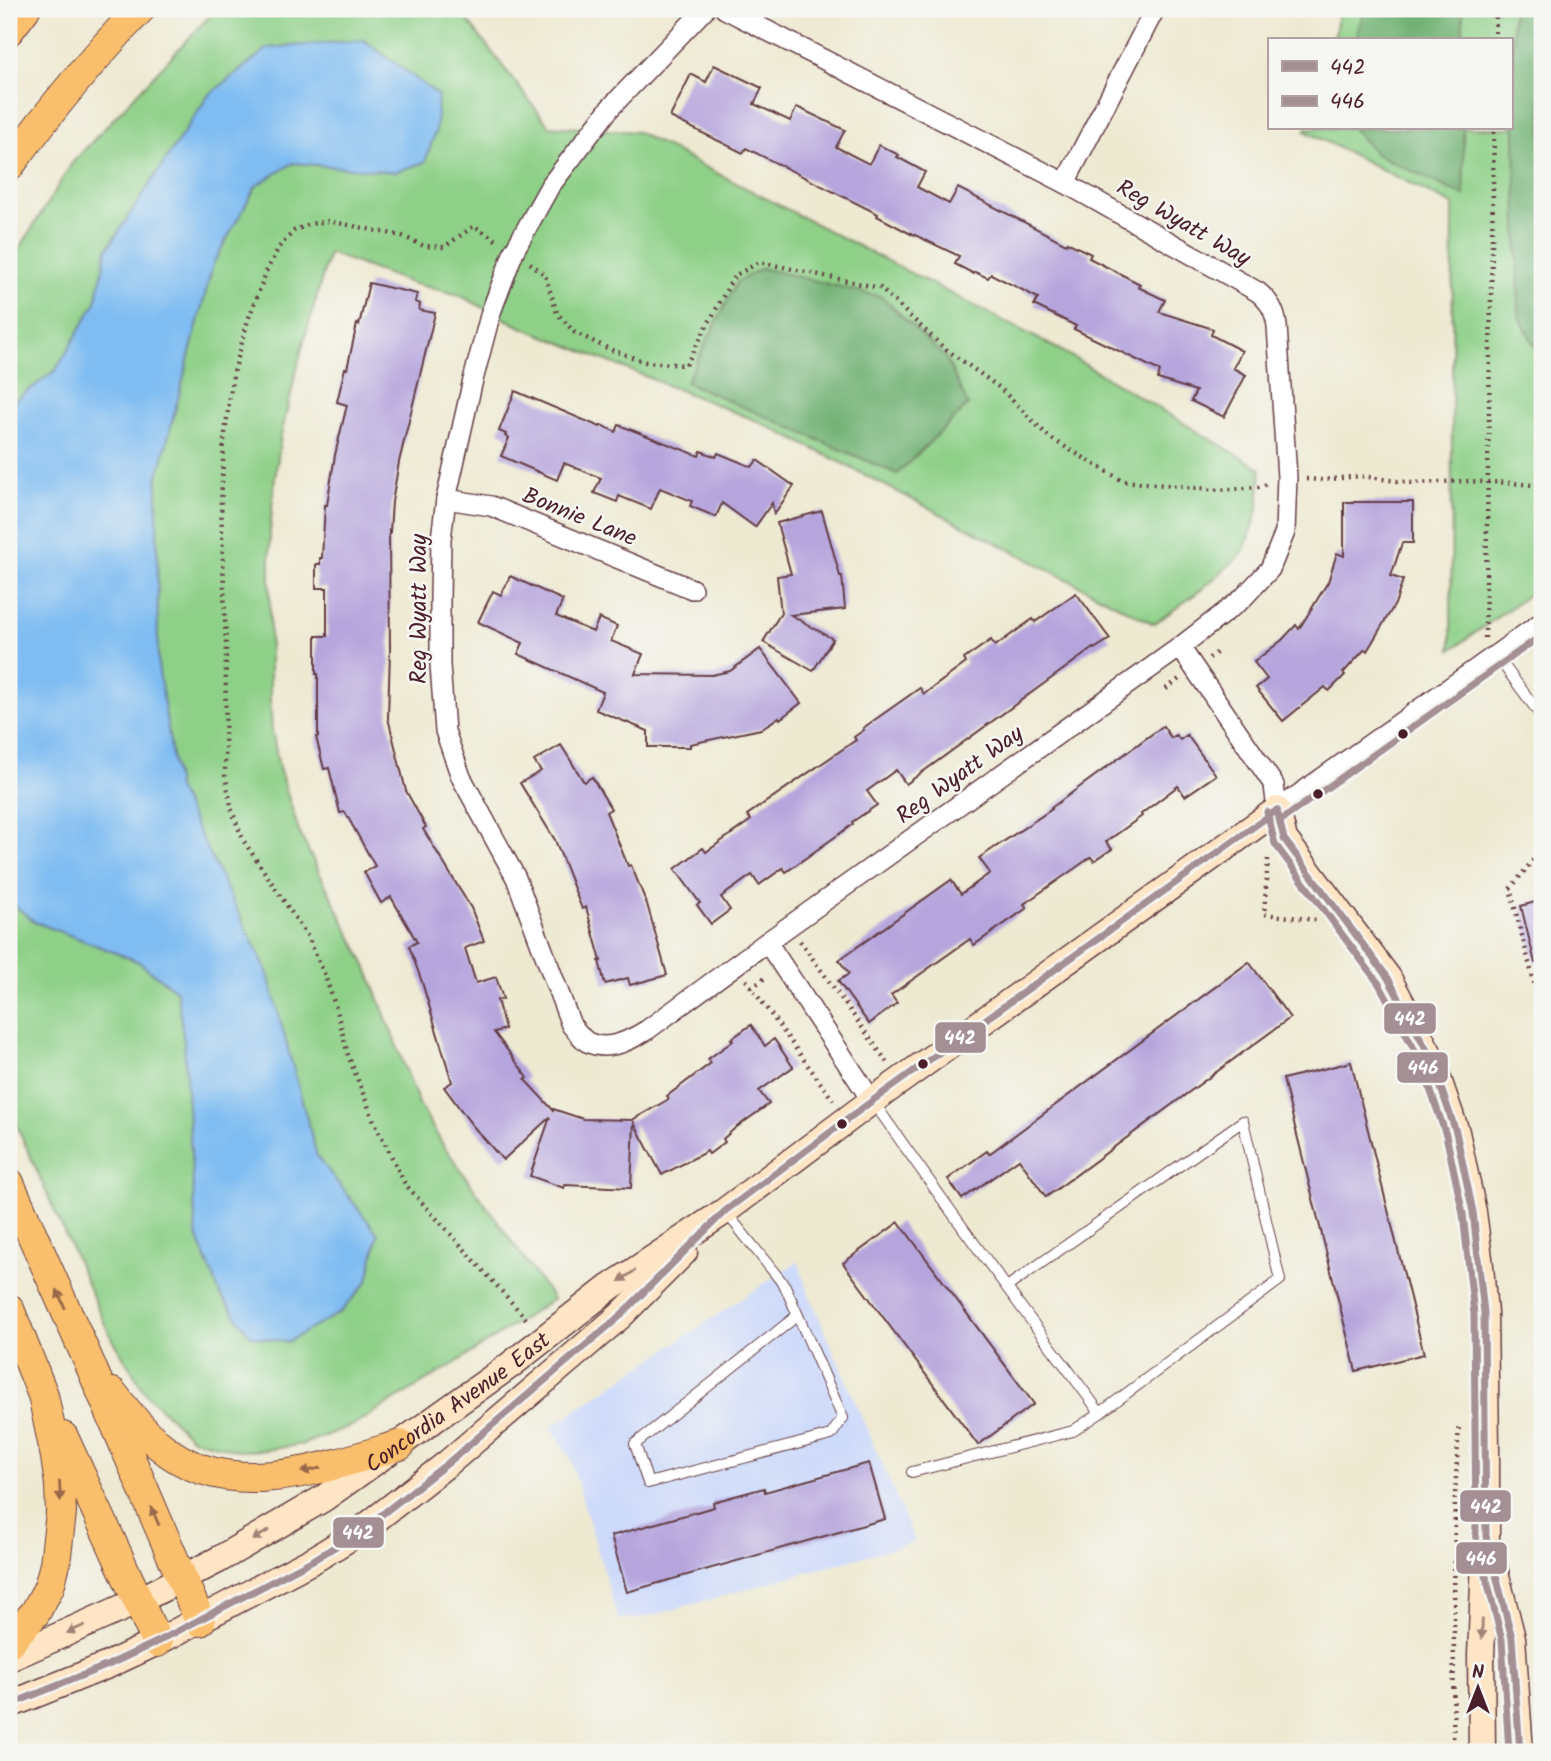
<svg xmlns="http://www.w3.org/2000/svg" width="1551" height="1761" font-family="Kalam,sans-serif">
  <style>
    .built { fill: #cedafa }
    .green { fill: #8ed088; stroke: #6c785a; stroke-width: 2 }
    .forest { fill: #72b274; stroke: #5e6850; stroke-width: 2 }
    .water { fill: #7ebcf2; stroke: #646e8e; stroke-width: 2 }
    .building { fill: #b6a5dd }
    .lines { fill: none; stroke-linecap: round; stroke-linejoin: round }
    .lane-casing { stroke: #633d44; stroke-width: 12 }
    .street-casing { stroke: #633d44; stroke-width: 22 }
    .secondary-casing { stroke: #633d44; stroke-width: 29 }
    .primary-casing { stroke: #633d44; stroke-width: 32 }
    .path { stroke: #633d44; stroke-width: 4.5; stroke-dasharray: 2 5; stroke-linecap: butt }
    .lane { stroke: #fff; stroke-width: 10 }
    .street { stroke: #fff; stroke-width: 19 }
    .secondary { stroke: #fde5c5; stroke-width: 26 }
    .primary { stroke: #f9bf6d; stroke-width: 30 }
    .bus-1-casing { stroke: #f6f6f2; stroke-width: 12 }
    .bus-2-casing { stroke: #f6f6f2; stroke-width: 12 }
    .bus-1 { stroke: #a48f95; stroke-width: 7 }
    .bus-2 { stroke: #a48f95; stroke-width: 7 }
    .oneway { fill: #a48278 }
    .oneway2 { fill: #996749 }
    .bus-dot { fill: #4a1f2b; stroke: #f6f6f2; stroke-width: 2.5 }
    .labels { text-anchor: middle; stroke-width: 5; stroke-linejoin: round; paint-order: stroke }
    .street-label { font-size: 23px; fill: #4a1f2b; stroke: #f6f6f2 }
    .line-badge { stroke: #f6f6f2; stroke-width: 2.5 }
    .badge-label { font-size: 19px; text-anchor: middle; font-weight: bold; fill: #fff }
  </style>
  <rect width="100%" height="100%" fill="#f6f6f2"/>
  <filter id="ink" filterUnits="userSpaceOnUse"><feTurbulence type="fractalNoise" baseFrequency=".0143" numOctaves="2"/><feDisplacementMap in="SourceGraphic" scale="14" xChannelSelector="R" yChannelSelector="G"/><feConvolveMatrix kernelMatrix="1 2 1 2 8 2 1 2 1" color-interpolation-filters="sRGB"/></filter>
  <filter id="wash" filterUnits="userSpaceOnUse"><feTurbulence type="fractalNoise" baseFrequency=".00686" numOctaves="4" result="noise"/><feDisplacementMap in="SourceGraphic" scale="28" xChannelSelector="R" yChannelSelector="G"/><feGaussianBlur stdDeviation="1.57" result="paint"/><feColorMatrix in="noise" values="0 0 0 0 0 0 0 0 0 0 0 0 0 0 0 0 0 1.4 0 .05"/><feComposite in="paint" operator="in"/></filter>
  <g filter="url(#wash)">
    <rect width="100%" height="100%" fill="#eee9d1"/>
    <polygon class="built" points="798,1261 809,1294 915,1542 643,1618 618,1619 570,1457 551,1427"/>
    <g class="green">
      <polygon points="216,9 463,9 461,12 549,126 637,132 1060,350 1261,469 1258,509 1252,530 1242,554 1201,590 1154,624 834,459 757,421 519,326 459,295 411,283 329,253 302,348 281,435 274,485 270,532 270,699 272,730 279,768 300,834 367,968 419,1104 443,1145 553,1299 454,1364 353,1425 303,1444 266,1450 239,1451 191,1438 145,1393 108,1331 9,1108 9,266 72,163"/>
      <polygon points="1339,9 1542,9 1542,585 1451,650 1453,205 1305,131 1307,128 1511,128 1511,40 1334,40"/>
    </g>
    <g class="forest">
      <polygon points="1364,9 1463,9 1463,40 1356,40"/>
      <polygon points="1512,9 1542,9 1542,360 1519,316"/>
      <polygon points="1352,128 1463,128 1464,196 1376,154"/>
      <polygon points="762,268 882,297 946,358 968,405 897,474 686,382 737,282"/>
    </g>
    <polygon class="water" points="364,40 438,95 436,130 425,162 395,172 293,163 256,186 213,264 157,480 158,665 177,788 267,971 317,1156 378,1234 368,1281 341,1312 287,1342 251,1336 220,1294 196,1233 184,1043 177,991 137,961 35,922 9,901 9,411 14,401 56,370 96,302 107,249 208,96 268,48"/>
    <g id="blocks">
      <g class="building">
        <polygon points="714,65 762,88 754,104 790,121 797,107 845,130 836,147 869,164 879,145 899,155 897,157 925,172 917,187 949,204 958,188 1066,244 1067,242 1091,254 1089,258 1140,284 1138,287 1165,300 1159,312 1213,329 1211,335 1242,351 1233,368 1246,375 1224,417 1191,401 1196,391 1158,379 1160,371 1074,329 1076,326 1034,305 1038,298 991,274 988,278 975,272 974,274 955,264 959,256 911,233 911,234 877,216 878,214 746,148 743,153 670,117 691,74 706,82"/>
        <polygon points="369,283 417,294 415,302 420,304 419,310 435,313 399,462 392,502 390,532 389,531 390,651 388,718 406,791 426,827 423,829 471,908 484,941 465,948 476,983 496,977 503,999 497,1000 505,1029 494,1032 528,1078 525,1080 553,1110 553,1109 583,1119 632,1120 669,1099 667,1096 711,1063 708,1059 733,1041 731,1039 751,1025 765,1046 774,1039 793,1067 759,1091 769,1104 734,1129 723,1139 725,1142 709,1154 707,1151 662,1175 634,1123 631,1188 565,1185 564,1188 530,1176 550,1117 503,1160 472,1125 444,1087 452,1082 422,982 409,946 417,942 391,897 381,903 364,872 375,866 345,812 340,813 329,768 324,769 316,737 318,737 318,674 316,674 316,636 327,636 327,588 316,588 316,564 320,564 320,558 322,558 325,505 327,505 335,455 347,405 337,402 345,368 347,369 357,324 359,325"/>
        <polygon points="515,391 600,427 601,425 616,432 619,425 699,456 701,451 716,457 718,453 752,467 757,460 794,486 774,514 772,503 755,527 722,503 716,517 690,506 692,501 660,488 651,509 619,496 617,502 594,493 601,478 564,463 557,480 501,456 509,438 505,436 506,434 499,431"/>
        <polygon points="1344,502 1413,502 1413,543 1402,543 1391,576 1403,580 1395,604 1367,651 1365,649 1343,673 1345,675 1329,691 1325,687 1283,721 1256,688 1267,679 1254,662 1282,640 1296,625 1299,629 1328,582 1337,553 1344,556"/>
        <polygon points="822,511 840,576 842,576 845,609 791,615 833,639 813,671 763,642 781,613 777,576 791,574 777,523"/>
        <polygon points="510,576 563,600 556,616 593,632 599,618 617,626 611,641 643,654 635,674 712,675 730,671 760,649 801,703 780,719 779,717 761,729 690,744 690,747 648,747 648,731 596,710 603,692 518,654 523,643 478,622 493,591 501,595"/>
        <polygon points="1076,593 1110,639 1094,649 1093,648 906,784 896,770 867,791 877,805 852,822 853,824 786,872 783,868 759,885 752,875 721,897 730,910 711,924 697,905 700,903 675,869 703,848 706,852 751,820 747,815 856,740 854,737 864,730 863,728 920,688 924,694 966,663 964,659 991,640 995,646 1033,619 1035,622"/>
        <polygon points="1163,726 1171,738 1176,735 1180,740 1187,735 1216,775 1185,796 1178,786 1141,814 1142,816 1106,842 1112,849 1094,861 1091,857 1024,904 1027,908 974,945 970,939 891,995 897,1003 869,1024 838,981 849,974 839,960 951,880 961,894 990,873 979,858 1052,809 1051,808"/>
        <polygon points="561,745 584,782 592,777 611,809 606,812 628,866 631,865 647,904 667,975 630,985 628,978 605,984 599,961 601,961 586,907 582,909 555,840 520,783 541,771 534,761"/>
        <polygon points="1542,900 1542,962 1535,963 1521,906"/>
        <polygon points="1249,962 1290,1018 1046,1197 1019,1159 962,1199 948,1179 987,1151 989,1154"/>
        <polygon points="1351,1062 1424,1354 1356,1371 1283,1079"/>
        <polygon points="899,1222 1034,1404 978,1445 843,1263"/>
        <polygon points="869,1463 885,1519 627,1592 611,1536 714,1507 713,1502 764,1488 765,1492"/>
      </g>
    </g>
  </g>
  <g filter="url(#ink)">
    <use href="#blocks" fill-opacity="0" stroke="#633d44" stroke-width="2"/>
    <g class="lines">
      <g class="lane-casing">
        <g id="lane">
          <polyline points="1496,655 1542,717"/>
          <path d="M874 1103C917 1164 960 1225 1005 1285 1036 1328 1069 1370 1100 1413L1280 1280 1243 1121 1007 1287"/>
          <polyline points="725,1211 785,1286 843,1418 831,1435 648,1483 635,1444 798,1315"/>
          <polyline points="912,1472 1073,1431 1100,1413"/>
        </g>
      </g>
      <g class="street-casing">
        <g id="street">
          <path d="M705 9 610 108 550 186 514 251 491 312 472 384 446 499 441 539 440 599V665L445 731 461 777 516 878 571 1025C576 1030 581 1038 587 1042 608 1052 629 1041 647 1030L767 942 1180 647 1242 599 1270 569 1285 532 1287 477 1277 326C1275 311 1270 302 1258 292L1065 183 725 9"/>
          <polyline points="1065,183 1155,9"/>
          <polyline points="446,499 491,506 692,589"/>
          <polyline points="1180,647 1274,785 1277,810 1542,622"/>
          <polyline points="767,942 872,1101"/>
        </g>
      </g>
      <g class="secondary-casing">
        <g id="secondary">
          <polyline points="1493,1564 1512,1638 1520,1752"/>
          <path id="s1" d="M9 1658 138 1601 218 1560 324 1498 509 1366 610 1287 725 1211 872 1101 1277 810 1284 839 1388 978 1430 1056 1456 1132 1473 1212 1480 1266 1484 1313 1486 1448V1536L1481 1655 1482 1752"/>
          <polyline points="9,1705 108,1665 157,1642 315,1559 362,1530 448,1463 620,1316 684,1252"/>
        </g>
      </g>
      <g class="primary-casing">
        <g id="primary">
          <polyline points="9,30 25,9"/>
          <path d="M9 166C50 110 92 59 140 9"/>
          <polyline points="9,1183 89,1362 200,1621"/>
          <polyline points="9,1309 43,1395 56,1457 60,1485 61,1513 55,1564 49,1587 35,1613 9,1642"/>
          <path d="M112 1393C126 1411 141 1430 159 1445 228 1504 324 1468 400 1445"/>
          <polyline points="63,1437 157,1642"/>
        </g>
      </g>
      <g class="path">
        <polyline points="1495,40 1496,9"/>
        <polyline points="496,240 474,226 444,247 424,246 402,236 329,221 309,224 294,231 279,247 267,270 248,320 232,380 224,441 221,503 226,646 225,775 232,811 243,840 308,937 324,973 337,1011 348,1055 374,1121 405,1184 466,1251 528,1321"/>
        <polyline points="530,263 545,275 557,313 574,332 609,349 646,362 686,365 734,276 760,262 880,288 943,347 1000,388 1050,438 1123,481 1219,490 1258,487 1267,484"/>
        <polyline points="1306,479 1321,480 1361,476 1412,483 1465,481 1513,483 1542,486"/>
        <polyline points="1539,485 1542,448"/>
        <polyline points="1485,638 1494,128"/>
        <polyline points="1209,658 1219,651"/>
        <polyline points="1166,689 1179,679"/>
        <polyline points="1542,849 1510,889 1542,1013"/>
        <polyline points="1268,859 1264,914 1316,920"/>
        <polyline points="800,941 887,1062"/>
        <polyline points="746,980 833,1100"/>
        <polyline points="751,988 768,976"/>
        <polyline points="1436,1752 1453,1748"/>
        <polyline points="1453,1752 1455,1495 1459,1424"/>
      </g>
      <use href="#lane" class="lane"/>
      <use href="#street" class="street"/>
      <use href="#secondary" class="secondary"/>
      <use href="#primary" class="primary"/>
      <g class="bus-1-casing">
        <g id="bus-1">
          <polyline points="1277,810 1284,839 1388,978 1430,1056 1456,1132 1473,1212 1484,1313 1486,1536 1512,1638 1520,1752"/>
          <polyline points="9,1705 108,1665 157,1642 315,1559 362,1530 448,1463 620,1316 725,1211 872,1101 1277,810"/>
        </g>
      </g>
      <g class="bus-2-casing">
        <g id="bus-2">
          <polyline points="1267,812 1275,844 1379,984 1420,1060 1446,1135 1463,1214 1474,1314 1476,1537 1502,1640 1509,1752"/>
          <polyline points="1283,819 1542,635"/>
        </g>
      </g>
      <use href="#bus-1" class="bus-1"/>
      <use href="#bus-2" class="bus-2"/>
    </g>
    <defs><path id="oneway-solid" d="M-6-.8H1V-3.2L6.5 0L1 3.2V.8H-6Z" transform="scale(1.75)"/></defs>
    <g class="oneway">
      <use href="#oneway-solid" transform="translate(627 1276) rotate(146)"/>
      <use href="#oneway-solid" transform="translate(261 1535) rotate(150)"/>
      <use href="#oneway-solid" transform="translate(76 1629) rotate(156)"/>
      <use href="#oneway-solid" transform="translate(1482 1629) rotate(92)"/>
    </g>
    <g class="oneway2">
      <use href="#oneway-solid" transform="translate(61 1299) rotate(-114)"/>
      <use href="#oneway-solid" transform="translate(311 1470) rotate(169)"/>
      <use href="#oneway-solid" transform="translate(60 1491) rotate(87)"/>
      <use href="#oneway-solid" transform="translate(155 1516) rotate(-113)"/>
    </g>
  </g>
  <g class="bus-dot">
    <circle cx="1403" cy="734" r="6"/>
    <circle cx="1318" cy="794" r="6"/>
    <circle cx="923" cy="1064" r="6"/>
    <circle cx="842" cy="1124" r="6"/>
  </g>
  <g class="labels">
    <g class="street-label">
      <text transform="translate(1184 222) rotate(30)" y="8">Reg Wyatt Way</text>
      <text transform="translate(580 516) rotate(22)" y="8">Bonnie Lane</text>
      <text transform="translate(418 609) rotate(-90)" y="8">Reg Wyatt Way</text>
      <text transform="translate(959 774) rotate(-36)" y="8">Reg Wyatt Way</text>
      <text dy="8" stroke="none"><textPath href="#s1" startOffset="518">Concordia Avenue East</textPath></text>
    </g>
  </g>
  <g class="line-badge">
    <rect x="1383" y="1002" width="54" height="33" rx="7" fill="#a48f95"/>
    <rect x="934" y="1021" width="53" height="33" rx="7" fill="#a48f95"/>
    <rect x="1396" y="1051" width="53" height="33" rx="7" fill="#a48f95"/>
    <rect x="1459" y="1489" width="53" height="34" rx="7" fill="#a48f95"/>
    <rect x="332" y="1516" width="53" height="33" rx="7" fill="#a48f95"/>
    <rect x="1455" y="1541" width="53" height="34" rx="7" fill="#a48f95"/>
  </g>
  <g class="badge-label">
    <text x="1410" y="1025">442</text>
    <text x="960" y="1044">442</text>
    <text x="1423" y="1074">446</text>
    <text x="1486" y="1513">442</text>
    <text x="358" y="1539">442</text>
    <text x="1481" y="1565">446</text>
  </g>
  <rect width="1551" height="1761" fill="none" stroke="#f6f6f2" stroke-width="35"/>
  <rect x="1268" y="38" width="245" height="91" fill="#f6f6f2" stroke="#b1a0a2" stroke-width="2"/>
  <rect x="1282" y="61" width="35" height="10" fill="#a48f95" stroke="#b1a0a2" stroke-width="2"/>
  <text x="1330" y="74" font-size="21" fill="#4a1f2b">442</text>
  <rect x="1282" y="96" width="35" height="10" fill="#a48f95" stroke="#b1a0a2" stroke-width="2"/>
  <text x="1330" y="108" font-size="21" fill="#4a1f2b">446</text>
  <g transform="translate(1478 1688)" stroke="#f6f6f2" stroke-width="5" paint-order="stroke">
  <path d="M0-5L12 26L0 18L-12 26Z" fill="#4a1f2b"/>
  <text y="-10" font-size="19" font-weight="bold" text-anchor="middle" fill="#4a1f2b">N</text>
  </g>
</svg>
